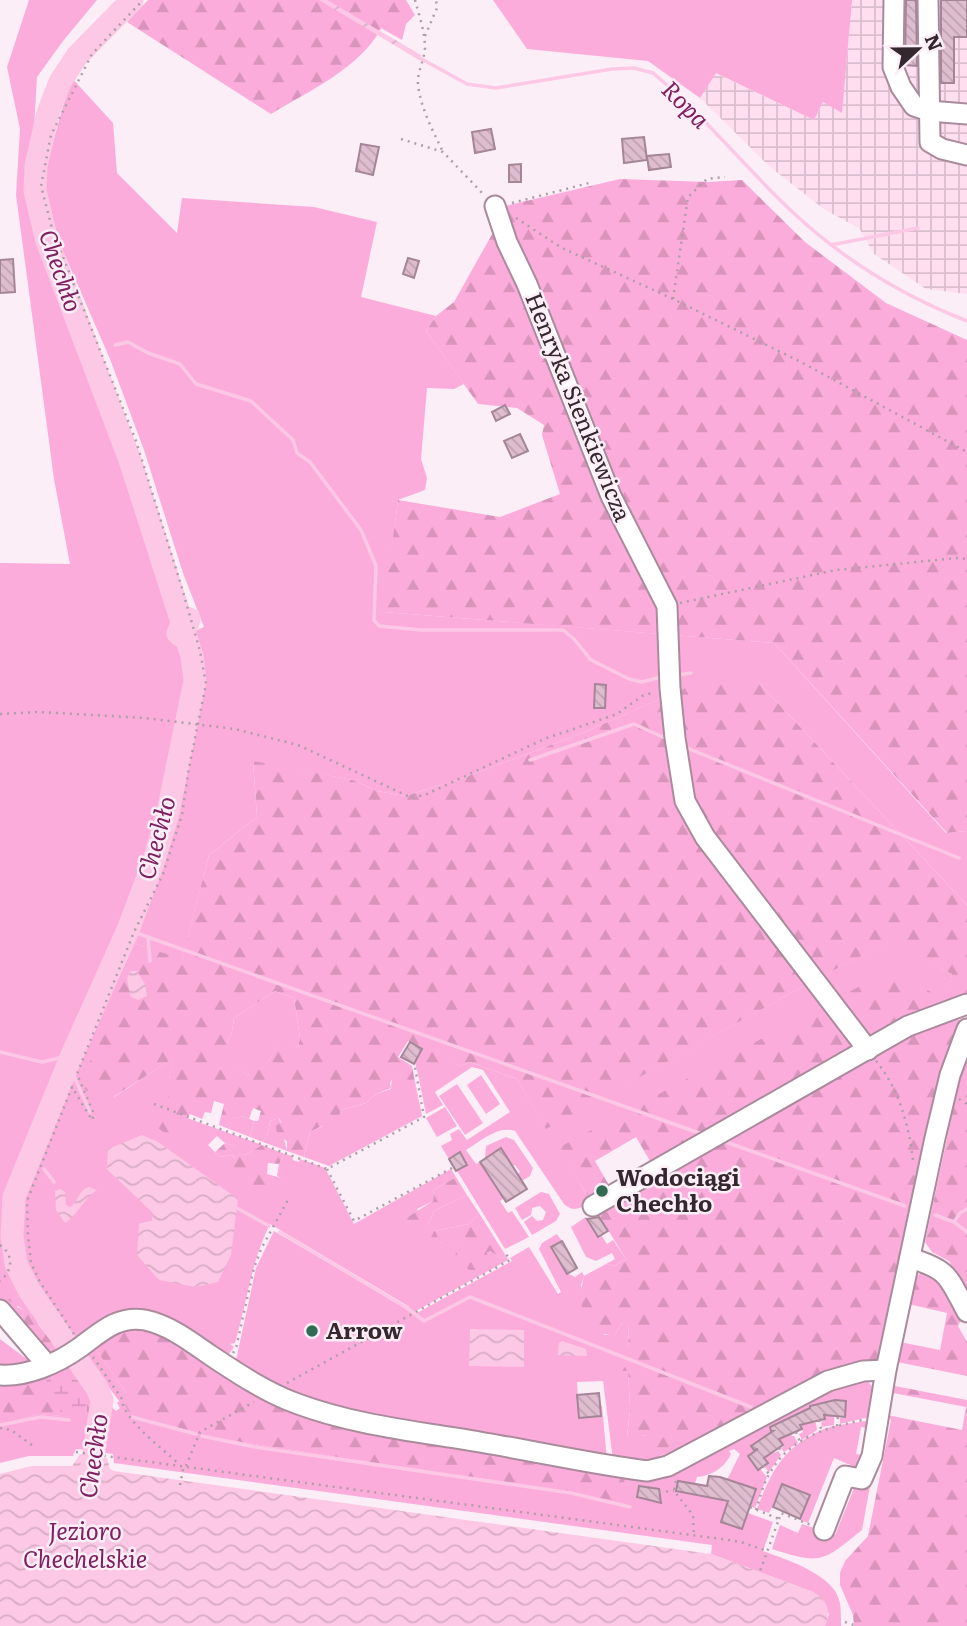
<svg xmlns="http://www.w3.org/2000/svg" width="967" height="1626" font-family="Literata,serif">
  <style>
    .industrial { fill: url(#industrial-grid) }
    .green { fill: #fcacdb; fill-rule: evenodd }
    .forest { fill: url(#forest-firs); fill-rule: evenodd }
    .wetland { fill: url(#wetland-marsh) }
    .water { fill: url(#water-waves) }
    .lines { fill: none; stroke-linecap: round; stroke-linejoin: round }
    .stream { stroke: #fcc8e5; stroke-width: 3.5 }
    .river { stroke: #fcc8e5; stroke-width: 23 }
    .building { fill: url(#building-back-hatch); stroke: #a58697; stroke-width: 2 }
    .minor-casing { stroke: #a98b9c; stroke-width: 23 }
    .path { stroke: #ac9fa6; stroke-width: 2.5; stroke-dasharray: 2 5; stroke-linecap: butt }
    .minor { stroke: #fff; stroke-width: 19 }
    .poi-dot { fill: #316a52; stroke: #fceef6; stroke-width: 2.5 }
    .labels { text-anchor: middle; stroke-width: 5; stroke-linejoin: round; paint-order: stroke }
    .street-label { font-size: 23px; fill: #34272e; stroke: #fceef6 }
    .poi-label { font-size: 23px; font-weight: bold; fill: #34272e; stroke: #fceef6; text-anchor: start }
    .water-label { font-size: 24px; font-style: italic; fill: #7f2160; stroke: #fceef6 }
  </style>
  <defs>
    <pattern id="industrial-grid" width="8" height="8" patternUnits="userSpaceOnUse" patternTransform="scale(1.75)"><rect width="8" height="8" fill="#ffdef0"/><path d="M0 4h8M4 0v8" fill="none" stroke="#dbbece"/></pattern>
    <pattern id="forest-firs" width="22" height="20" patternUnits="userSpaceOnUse" patternTransform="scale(1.75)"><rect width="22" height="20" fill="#fcacdb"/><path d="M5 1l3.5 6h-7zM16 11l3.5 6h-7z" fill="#d994bc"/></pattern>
    <pattern id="wetland-marsh" width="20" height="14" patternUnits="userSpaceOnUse" patternTransform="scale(1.75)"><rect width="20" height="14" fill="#fcacdb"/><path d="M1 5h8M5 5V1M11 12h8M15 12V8" fill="none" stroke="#d994bc"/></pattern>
    <pattern id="water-waves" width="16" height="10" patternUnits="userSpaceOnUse" patternTransform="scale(1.75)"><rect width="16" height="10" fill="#fcc8e5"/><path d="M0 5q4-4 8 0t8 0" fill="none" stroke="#d9acc5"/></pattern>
    <pattern id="building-back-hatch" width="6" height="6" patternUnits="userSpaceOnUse" patternTransform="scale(1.75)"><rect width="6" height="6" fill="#debdcf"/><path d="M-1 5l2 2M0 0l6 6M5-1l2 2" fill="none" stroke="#bfa2b2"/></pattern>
  </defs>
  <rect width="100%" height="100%" fill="#fceef6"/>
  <polygon class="industrial" points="852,0 967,0 967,294 926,289 874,254 859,228 825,210 769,166 700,98 715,73 814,120 823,102 842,112"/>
  <g class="green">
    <path d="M29 0H97L63 41 37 77 30 200 43 246 120 448 162 575 189 657 192 682 183 730 157 834 13 1187C5 1228 6 1254 24 1292L17 1298V1307L24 1310 20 1327 0 1306V563L70 564 54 479 16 195 20 129 7 67Z"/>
    <polygon points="493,0 852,0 842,113 823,102 814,120 716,73 700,98 648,61 527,49"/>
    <path d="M71 77 113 123 117 173 177 233 182 198 314 207 377 222 361 297 436 316 426 331 464 384 454 389 427 388 421 459 427 478 425 490 398 500 384 612 774 643 946 833 967 831V905L760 684 663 698 580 734 460 779 405 796 377 791 353 780 253 762 257 817 209 855 182 960 136 944 114 1097 175 1057 169 1079V1099L157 1108 178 1122 187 1118 262 1145 245 1155 237 1153 234 1146 225 1143 217 1136 208 1145 220 1157 232 1155 264 1191 281 1178 277 1176 279 1164 285 1154 292 1156 293 1160 299 1162 300 1159 325 1168 354 1224 451 1169 456 1177 434 1190 433 1201 417 1209 428 1225 434 1211 467 1195 479 1213 469 1224 434 1231 440 1243 448 1239 457 1247 487 1253 490 1251 501 1259 506 1256 508 1260 414 1312 415 1314 512 1261 510 1258 529 1247 558 1294 561 1292 539 1249 542 1243 557 1234 562 1241 552 1247 567 1273 575 1277 582 1272 584 1276 581 1285 589 1324 605 1335H615L622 1322 629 1323 628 1351 622 1353V1370H628L630 1408 627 1437 648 1435 659 1457 665 1454 663 1462 613 1460 603 1381 577 1382 579 1418 600 1416V1406H602L607 1459 320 1406 235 1365 256 1268 274 1231 413 1312 408 1306 270 1224C251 1262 247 1302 235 1343L230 1344 234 1347 225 1359 78 1343 55 1309 50 1312C19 1273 6 1241 19 1191L160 858 171 825 180 784 199 683 198 663 190 633 204 627 183 573 144 450 110 359 59 242 43 179ZM107 1169 231 1255 139 1224 152 1221 154 1213Z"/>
    <path d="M889 941 952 974 947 1000 559 1148 591 1202C580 1208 574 1213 564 1204L515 1131C498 1125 481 1141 466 1150L476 1164 480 1162 504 1198 500 1201 508 1213 512 1211 529 1237 505 1249 457 1171 467 1165 460 1153 449 1159 441 1146 452 1140 450 1134 459 1129 467 1140 510 1112 483 1070 472 1067 435 1092 443 1105 426 1114 419 1079 425 1077 446 1060 460 1066 470 1062 517 1079 546 1128 798 989Z"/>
    <polygon points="275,991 294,998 300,1038 298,1048 281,1041 268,1062 249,1076 232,1065 227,1042 232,1032 234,1018"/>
    <polygon points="412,1066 422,1116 329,1166 304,1157 310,1132 321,1127 341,1110 366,1103 376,1094 391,1089 392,1079 398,1080 418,1100"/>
    <polygon points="481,1075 500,1104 486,1114 467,1085"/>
    <polygon points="457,1084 483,1123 465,1135 439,1096"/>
    <polygon points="445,1107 457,1126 437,1137 426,1118"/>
    <polygon points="243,1116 254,1121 250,1137 229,1129 231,1119"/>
    <polygon points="279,1118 287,1151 263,1142 268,1133 270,1121"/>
    <polygon points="506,1137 514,1140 533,1168 530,1176 522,1181 518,1174 520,1172 515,1165 513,1166 502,1148 485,1158 486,1146"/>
    <polygon points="541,1192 549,1194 560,1214 556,1221 532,1235 524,1222 532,1216 537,1221 543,1220 546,1212 540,1206 532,1208 531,1215 522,1220 515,1208"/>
    <polygon points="586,1217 598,1237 601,1235 607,1244 613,1240 626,1259 614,1266 606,1264 615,1259 612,1253 596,1261 586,1257 571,1227"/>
    <polygon points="0,1339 24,1357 37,1360 0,1370"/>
    <path d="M92 1344 127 1394 205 1432 235 1441 617 1500 626 1476 644 1479 673 1474 803 1398 865 1380C880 1388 873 1405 871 1419L865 1418 840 1424V1418H845L846 1401 835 1400 834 1425 822 1427 821 1422 825 1420 821 1404 810 1406 813 1423H816L817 1430 802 1440 799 1434 803 1432 796 1415 785 1420 792 1436H794L798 1443 784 1452 781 1448 784 1446 774 1431 764 1437 774 1453 778 1451 781 1455 769 1472 764 1466 768 1463 757 1449 748 1456 758 1470 760 1469 767 1477 755 1508 750 1506 756 1489 721 1522 742 1529 748 1513 773 1522 763 1551C788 1560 835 1575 840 1603 841 1610 841 1619 841 1626H825L829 1614 813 1592 711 1554 712 1545 114 1463 113 1454 100 1452V1443L109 1428V1410L112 1407 116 1411 120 1408 117 1403 119 1401 82 1352ZM734 1449 740 1454C726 1480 729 1490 695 1484L697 1477C712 1476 725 1467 731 1454L729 1451Z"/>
    <polygon points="39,1414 89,1418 87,1426 89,1450 76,1449 73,1456 29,1456 0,1463 0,1425"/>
    <path d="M865 1421 871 1422 872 1429 861 1427 856 1454 868 1456 862 1470 834 1458 808 1523 800 1520 810 1495 783 1484 769 1513 757 1509C771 1472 783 1447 822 1430 834 1424 852 1424 865 1421Z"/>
    <path d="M882 1421 862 1530C822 1562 822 1565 772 1549L780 1525 798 1533 802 1524 835 1535 855 1486 868 1487Z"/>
  </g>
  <g class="forest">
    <path d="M148 0H406L415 15 406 24 402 40 381 28C362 67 307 92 271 114L127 22Z"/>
    <polygon points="620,179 708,182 742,180 805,242 886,303 967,340 967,831 947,833 774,643 383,612 398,500 500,517 560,494 542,435 544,425 517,408 478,404 426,331 436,316 454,302 495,229 505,206"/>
    <path d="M711 677 760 684 967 905V999L948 1013 961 1021 951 1042 928 1132H926L877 1362 691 1445 651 1459 648 1435 627 1438 630 1408 628 1371H622V1352L628 1350 629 1324 622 1322 615 1335C581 1336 577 1302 584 1276L606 1264 614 1266 626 1259 595 1209 657 1173 636 1137 595 1161 610 1187 608 1188 605 1185 595 1191 599 1199 592 1203 558 1148 890 970 946 1000 952 974 888 942 798 989 546 1129 517 1079 470 1062 460 1066 446 1061 443 1063 445 1076 437 1082 425 1077 419 1079 415 1062 422 1049 408 1041 398 1057 412 1066 418 1100 409 1099 395 1089 398 1081 392 1079 390 1083 391 1088 376 1094 366 1103 341 1110 338 1118 310 1132 304 1157 287 1151V1141L277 1135 276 1126 281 1122 279 1118 270 1121 268 1133 263 1142 250 1137 254 1121H258L261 1111 253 1108 249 1119 243 1116 232 1119 229 1129 219 1125 224 1104 214 1101 211 1113 205 1112 202 1119 190 1114 186 1121 178 1122 180 1135 172 1138 148 1121 157 1108 168 1098 169 1079 174 1058 107 1101 80 1087 136 944 182 959 209 855 257 817 253 761 353 780 377 791 405 796 460 779 580 734ZM275 991 294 998 300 1038 298 1048 281 1040 268 1062 256 1064 249 1076 233 1065 236 1051 227 1042 232 1032 234 1018Z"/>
    <polygon points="967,1058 967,1294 949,1261 932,1252 925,1242 960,1077"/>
    <polygon points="225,1143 234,1146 238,1153 245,1155 262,1145 285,1154 279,1164 268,1163 267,1174 281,1178 280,1188 271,1194 264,1191 259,1196 254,1196 225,1176 236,1159 232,1155 220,1157 215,1152"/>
    <polygon points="456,1177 467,1195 434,1211 428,1225 420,1231 404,1228 405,1219 433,1201 434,1190"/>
    <polygon points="479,1213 506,1256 501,1259 490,1251 487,1253 489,1260 481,1270 469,1270 455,1257 457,1247 448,1240 440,1243 430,1240 434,1231 469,1224"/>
    <polygon points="922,1271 937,1275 963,1316 958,1326 967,1342 967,1376 897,1362 900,1342 940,1350 947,1313 908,1304 912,1281"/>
    <polygon points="24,1292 42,1316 38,1319 38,1324 61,1354 51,1359 20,1327 24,1310 8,1300 10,1298 17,1298"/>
    <polygon points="131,1326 152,1329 267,1397 626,1476 618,1501 235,1441 132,1417 125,1405 127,1394 92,1344"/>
    <path d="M70 1359C81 1376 101 1402 86 1422L82 1423 73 1417 39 1414 0 1425V1381Z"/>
    <polygon points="895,1386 967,1400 967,1626 854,1626 853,1615 840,1585 840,1573 845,1561 868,1536 891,1420 887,1415 962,1430 966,1407 893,1393"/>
  </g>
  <polygon class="wetland" points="70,1363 87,1392 87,1415 53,1411 45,1374"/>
  <g class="water">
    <polygon points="319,0 327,0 421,55 419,60"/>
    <polygon points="131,971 137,971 145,984 147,996 138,1000 130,996 127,978"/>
    <polygon points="142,1135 158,1142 238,1199 231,1255 218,1282 195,1287 159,1280 137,1255 139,1224 152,1221 153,1213 107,1169 108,1149"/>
    <path d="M89 1187 97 1190C86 1196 78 1214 65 1223L56 1210 55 1191 60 1189 65 1192 66 1205 70 1207C79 1202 78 1190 89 1187Z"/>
    <polygon points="470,1329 524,1330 524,1367 469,1366"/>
    <polygon points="562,1341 586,1349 587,1356 558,1355 559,1343"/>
    <path d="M80 1454 107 1458 110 1469 114 1471 711 1554 813 1592C828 1600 831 1611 825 1626H0V1474L31 1466H72Z"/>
  </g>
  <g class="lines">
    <g class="stream">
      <path d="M418 57 467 84 496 88 612 69 634 68 653 73C700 112 739 160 783 203 836 255 898 294 967 321"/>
      <polyline points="831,245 918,228"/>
      <polyline points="73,322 78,323"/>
      <polyline points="79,325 86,326"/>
      <polyline points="115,345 128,342 148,353 180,364 196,384 251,401 293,440 297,453 310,462 361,530 376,566 374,620 379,626 421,630 563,630 574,639 591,660 629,679 642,682 661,677"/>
      <polyline points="677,675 691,673"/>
      <polyline points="687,748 959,858"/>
      <polyline points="530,760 634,724 665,738"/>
      <polyline points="128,930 702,1134"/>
      <polyline points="148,937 150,961"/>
      <polyline points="0,1052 42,1062 72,1055"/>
      <polyline points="68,1063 90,1112"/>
      <polyline points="726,1142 905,1206"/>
      <polyline points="32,1153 38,1161"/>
      <polyline points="44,1169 54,1182"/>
      <polyline points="237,1208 269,1226"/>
      <polyline points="935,1215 954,1222 967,1232"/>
      <polyline points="954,1222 960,1213 967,1209"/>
      <polyline points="280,1232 407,1308 424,1321 470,1297 751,1407"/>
      <polyline points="132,1417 196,1434"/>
      <polyline points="0,1425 41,1417 69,1420"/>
      <polyline points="202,1436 255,1447 571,1493 630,1507"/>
    </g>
    <polyline class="river" points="89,1485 102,1400 97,1388 29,1290 16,1264 12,1236 14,1197 72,1055 128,930 152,866 167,817 195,681 192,656 185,634 180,635 178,633 181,626 188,623 189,619 180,616 130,460 47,241 35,191 36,166 48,113 60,82 77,56 132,0"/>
  </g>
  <g class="building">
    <polygon points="906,0 916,0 917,66 905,65"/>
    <polygon points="941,0 967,0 967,37 954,37 954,83 941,83"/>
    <polygon points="491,129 495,149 475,153 472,132"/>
    <polygon points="644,137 647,160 624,163 622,139"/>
    <polygon points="361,144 379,147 373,175 356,171"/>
    <polygon points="669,154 671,167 649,170 647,156"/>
    <polygon points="521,164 521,182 509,182 509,165"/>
    <polygon points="408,258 419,261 414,278 403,274"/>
    <polygon points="13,259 15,292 0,293 0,260"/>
    <polygon points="505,405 510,414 496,421 492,412"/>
    <polygon points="520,434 528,451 512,458 504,441"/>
    <polygon points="595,684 606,685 605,708 594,708"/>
    <polygon points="410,1042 422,1049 414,1064 401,1057"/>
    <polygon points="501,1148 527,1189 506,1202 480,1162"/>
    <polygon points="460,1152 467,1165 456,1171 449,1159"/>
    <polygon points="599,1217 608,1231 598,1237 587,1219"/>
    <polygon points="562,1241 577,1268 567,1274 551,1247"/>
    <polygon points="599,1393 601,1416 579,1418 577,1395"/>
    <polygon points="835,1400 846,1401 845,1417 824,1415 825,1419 800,1425 802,1429 779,1439 783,1445 764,1458 768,1463 758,1470 748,1456 758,1449 754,1450 751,1446 773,1431 771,1431 770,1427 810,1408 810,1406"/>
    <polygon points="709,1476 720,1477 756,1489 742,1529 721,1522 728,1501 676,1491 678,1481 707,1486"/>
    <polygon points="782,1484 810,1495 800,1519 773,1507"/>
    <polygon points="639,1486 659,1489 661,1503 637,1497"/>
  </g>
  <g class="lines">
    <g class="minor-casing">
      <g id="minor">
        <polyline points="894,0 893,67 901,87 914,106 929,111 967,114"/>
        <polyline points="928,0 930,142 942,149 967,155"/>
        <polyline points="495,206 507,242 527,284 611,496 667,606 670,688 675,738 685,801 705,837 868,1050"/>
        <polyline points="593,1206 908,1026 967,1004"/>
        <path d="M910 1258C950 1270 948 1277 967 1312"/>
        <polyline points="0,1310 47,1365"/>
        <path d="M0 1375C27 1377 58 1363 79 1348 100 1333 117 1315 145 1320 169 1325 190 1341 210 1355 237 1373 267 1393 298 1404 357 1426 423 1432 485 1443 539 1452 592 1464 647 1471L668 1466 828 1381 863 1371 886 1370"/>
        <polyline points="824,1530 845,1476 862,1479 872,1456 886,1370 935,1138 950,1075 967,1029"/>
      </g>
    </g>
    <g class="path">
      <path d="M415 0C419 15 425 32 425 48 424 61 417 72 418 85 421 109 433 131 443 152"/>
      <polyline points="425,36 437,8 436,0"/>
      <polyline points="684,113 694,103"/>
      <polyline points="401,139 443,152 485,196"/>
      <polyline points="512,203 589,183"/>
      <polyline points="516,218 562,248 673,299 799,361 967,452"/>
      <polyline points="673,299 688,197 707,179 725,177"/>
      <polyline points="680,603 836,570 957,558 967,559"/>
      <polyline points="0,714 39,712 145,718 235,729 298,745 412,798 427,794 544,739 617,714 642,696 655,692"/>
      <path d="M876 1061C899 1089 909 1125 913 1161"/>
      <polyline points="959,1099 967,1104"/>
      <polyline points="154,1104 327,1169 424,1117 415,1067"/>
      <polyline points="327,1169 354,1221 452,1168"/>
      <path d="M0 1245C14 1255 13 1270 0 1281"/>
      <polyline points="74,1334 40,1282 31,1263 28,1235 27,1201 72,1087 92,1120 94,1114 77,1074 134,932 163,874 182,815 189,768 206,684 200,651 181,585 136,441 53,232 41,186 51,135 92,54 143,0"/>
      <polyline points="233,1353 236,1348 254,1268 261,1249 289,1198"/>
      <path d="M93 1357 122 1399C123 1420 163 1449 179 1464"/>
      <polyline points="287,1383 510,1260 506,1254"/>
      <polyline points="819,1420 821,1429"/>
      <polyline points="837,1426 838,1416"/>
      <polyline points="0,1428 11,1430 36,1448"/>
      <polyline points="796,1432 800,1442"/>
      <polyline points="779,1448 783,1454"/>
      <polyline points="76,1452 721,1539 741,1542 767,1551"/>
      <polyline points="186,1466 200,1432 254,1402"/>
      <polyline points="763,1466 769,1474"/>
      <polyline points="676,1481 674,1491 693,1515 694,1536"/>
      <polyline points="180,1485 184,1465"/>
      <polyline points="659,1492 674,1491"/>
      <polyline points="750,1507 779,1519 759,1574"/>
      <path d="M756 1510C760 1498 763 1484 770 1473 790 1437 826 1428 863 1420"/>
      <polyline points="779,1519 781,1513 811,1525"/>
      <polyline points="845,1622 857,1626"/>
    </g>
    <use href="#minor" class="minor"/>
  </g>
  <g class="poi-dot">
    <circle cx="602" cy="1191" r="7"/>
    <circle cx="312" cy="1331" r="7"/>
  </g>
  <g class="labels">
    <g class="street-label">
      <text transform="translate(578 407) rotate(68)" y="8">Henryka Sienkiewicza</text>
    </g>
    <g class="poi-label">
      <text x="616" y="1186">Wodociągi<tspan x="616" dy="26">Chechło</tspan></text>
      <text x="326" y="1339">Arrow</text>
    </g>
    <g class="water-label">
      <text transform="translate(685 105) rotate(45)" y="8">Ropa</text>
      <text transform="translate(60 271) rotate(71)" y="8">Chechło</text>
      <text transform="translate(157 838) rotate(-75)" y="8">Chechło</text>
      <text transform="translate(94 1456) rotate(-82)" y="8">Chechło</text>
      <text x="85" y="1540">Jezioro<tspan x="85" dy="28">Chechelskie</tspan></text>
    </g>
  </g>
  <g transform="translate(918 49) rotate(68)" stroke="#fceef6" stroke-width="5" paint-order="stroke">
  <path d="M0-5L12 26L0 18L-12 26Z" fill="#34272e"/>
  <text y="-10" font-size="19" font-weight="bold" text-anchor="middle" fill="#34272e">N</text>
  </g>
</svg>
